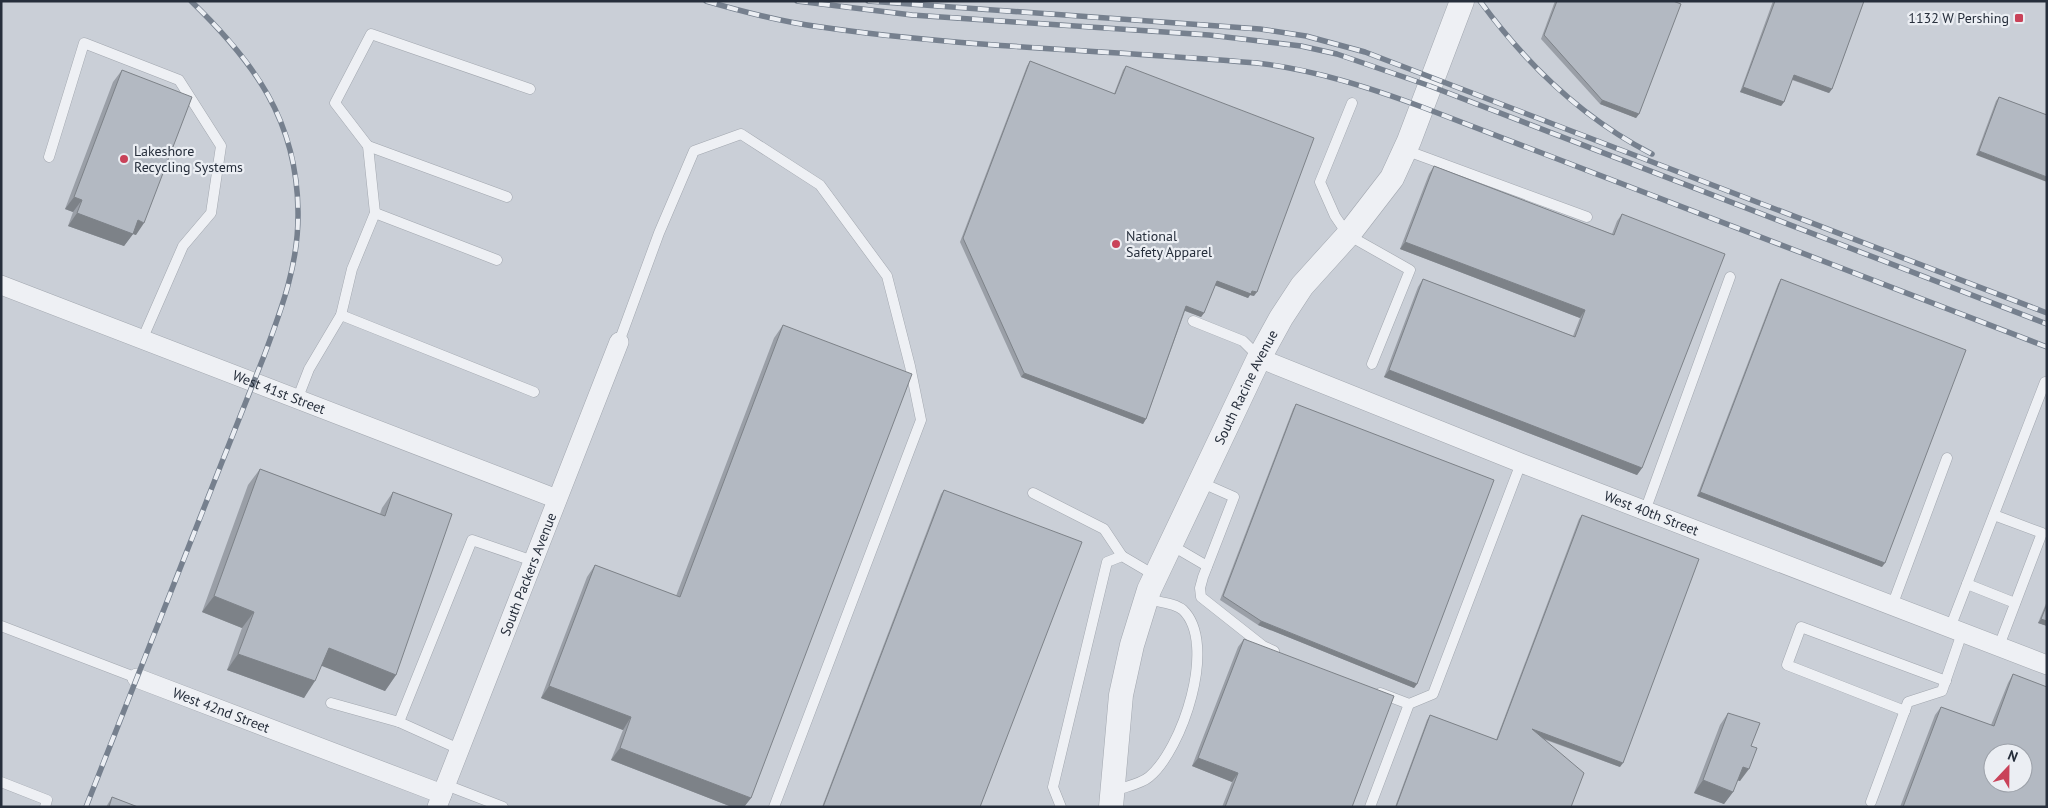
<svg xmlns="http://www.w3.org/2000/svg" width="2048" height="808" font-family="'PT Sans',sans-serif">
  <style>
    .built { fill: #cacfd7; fill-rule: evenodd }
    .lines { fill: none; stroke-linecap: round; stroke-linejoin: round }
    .service-casing { stroke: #a2a7af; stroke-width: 11 }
    .minor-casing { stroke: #a2a7af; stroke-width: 20 }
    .tertiary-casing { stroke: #a2a7af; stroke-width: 25 }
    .service { stroke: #eef0f4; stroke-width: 10 }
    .minor { stroke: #eef0f4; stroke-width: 19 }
    .tertiary { stroke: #eef0f4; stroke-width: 24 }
    .rail-casing { stroke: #76808e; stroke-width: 5.5 }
    .rail { stroke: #ebeef3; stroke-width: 4; stroke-dasharray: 11; stroke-linecap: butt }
    .wall { fill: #9a9fa7 }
    .shaded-wall { fill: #7d8288 }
    .building { fill: #b3b9c2; stroke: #7d8288; fill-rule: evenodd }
    .poi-dot { fill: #c94259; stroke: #ebeef3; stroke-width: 2 }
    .labels { text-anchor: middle; stroke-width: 4.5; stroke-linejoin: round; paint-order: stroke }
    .poi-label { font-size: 14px; fill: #262e3b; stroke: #ebeef3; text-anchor: start }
    .street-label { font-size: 14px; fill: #262e3b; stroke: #ebeef3 }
  </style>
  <rect width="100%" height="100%" fill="#dce0e5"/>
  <path class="built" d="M1 1H2047V807H1ZM1993 753H2023V783H1993Z"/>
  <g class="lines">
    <g class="service-casing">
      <g id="service">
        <polyline points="1352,103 1320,182 1335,216 1348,235 1410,270 1372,364"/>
        <polyline points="368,146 507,197"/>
        <polyline points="1405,150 1587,217"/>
        <polyline points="49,157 84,43 179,80 221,146 211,213 183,246 142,340"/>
        <polyline points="375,213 497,260"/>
        <polyline points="341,315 534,392"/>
        <polyline points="1193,321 1243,341 1259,357"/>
        <polyline points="619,342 659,233 694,151 741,134 820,185 887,276 910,366 921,420 774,807"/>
        <polyline points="297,400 309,369 341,315 352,269 375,213 368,146 335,103 371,34 530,89"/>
        <polyline points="1200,482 1234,497 1203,577 1200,588 1201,597 1263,646 1274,651"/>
        <polyline points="1033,493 1104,529 1122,556"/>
        <polyline points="1645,511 1730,277"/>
        <polyline points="1994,515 2042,533 1999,646"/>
        <polyline points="1171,545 1207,566"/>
        <polyline points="1967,584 2015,603"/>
        <polyline points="1892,606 1947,458"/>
        <polyline points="1,626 137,678"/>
        <polyline points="1950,628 2045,382"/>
        <polyline points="1380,693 1409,704 1433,694 1521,463"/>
        <polyline points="331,703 399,722 459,749"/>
        <polyline points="1905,711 1787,665 1801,627 1946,681"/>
        <polyline points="399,722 472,540 533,561"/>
        <polyline points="1,782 47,800 45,807"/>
        <polyline points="446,785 503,807"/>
        <path d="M1114 791C1124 787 1141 784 1149 777 1182 750 1218 644 1183 610 1175 603 1157 602 1147 599"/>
        <polyline points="1871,802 1908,702 1942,691 1962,633"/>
        <polyline points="1061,807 1053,787 1107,562 1122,556 1156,576"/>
        <polyline points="1370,807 1409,704"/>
      </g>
    </g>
    <g class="minor-casing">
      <g id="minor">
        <path id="s1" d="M1 285 557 499"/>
        <path id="s2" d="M1259 358 1521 463 2047 665"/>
        <path id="s3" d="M137 678 442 794"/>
        <path id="s4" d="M437 807 619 342"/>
      </g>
    </g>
    <g class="tertiary-casing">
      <g id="tertiary">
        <path id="s5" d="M1111 807 1121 695 1132 645 1149 590 1259 358 1281 318 1302 286 1348 235 1392 178 1409 141 1462 1"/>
      </g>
    </g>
    <use href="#service" class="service"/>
    <use href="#minor" class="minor"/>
    <use href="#tertiary" class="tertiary"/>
    <g class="rail-casing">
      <g id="rail">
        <path d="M706 1C744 12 782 22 821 27 965 48 1112 50 1257 63 1315 70 1368 87 1422 107L2047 347"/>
        <polyline points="797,1 912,15 1209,35 1301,46 1337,54 1430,86 2047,324"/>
        <polyline points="868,1 1260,29 1306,36 1365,52 2047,313"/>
        <path d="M1480 1C1526 64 1582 118 1652 154"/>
        <path d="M86 807C131 692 177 577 222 462 236 427 250 391 264 356 282 308 299 263 298 211 297 120 254 62 191 1"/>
      </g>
    </g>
    <use href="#rail" class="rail"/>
  </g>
  <g class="wall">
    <polygon points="1555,1 1673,1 1639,114 1636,118 1600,104 1541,39"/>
    <polygon points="1773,1 1864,1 1832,89 1829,93 1792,80 1784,102 1781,106 1740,92"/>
    <polygon points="1030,61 1114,94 1123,70 1126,66 1254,296 1250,295 1248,298 1215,285 1204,313 1201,317 1185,311 1146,419 1143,424 1021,377 960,242 1027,66"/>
    <polygon points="122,70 136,235 133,234 124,246 68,226 73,212 65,209 113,82"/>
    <polygon points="1999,97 2047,115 1976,155 1996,101"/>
    <polygon points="1434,166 1612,234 1617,221 1622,214 1642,468 1637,475 1384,377 1418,287 1423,279 1573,336 1580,318 1400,249 1429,174"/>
    <polygon points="1781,279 1882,567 1697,496 1778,284"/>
    <polygon points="783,325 751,798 744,807 732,807 611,760 623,730 541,698 587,577 595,565 676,596 774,338"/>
    <polygon points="1296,404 1417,684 1414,688 1258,625 1220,600 1293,409"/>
    <polygon points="260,469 380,514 382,508 393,492 396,675 385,691 321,665 304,698 227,670 242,628 202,612 248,485"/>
    <polygon points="944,490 980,807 822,807 941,494"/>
    <polygon points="1582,515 1620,767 1543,739 1571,807 1395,807 1427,720 1430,715 1496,740 1579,519"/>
    <polygon points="2047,601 2047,626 2038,623"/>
    <polygon points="1244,639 1352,807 1222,807 1232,782 1192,766 1238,647"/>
    <polygon points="2013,674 2047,807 1900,807 1935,715 1941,707 1991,725 2008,683"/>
    <polygon points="1728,713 1751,746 1740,781 1737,780 1733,792 1724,804 1694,793 1720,725"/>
    <polygon points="112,797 138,807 106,807"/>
  </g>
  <g class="shaded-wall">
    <polygon points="1794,75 1832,89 1829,93 1791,79"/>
    <polygon points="1743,87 1784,102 1781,106 1740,92"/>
    <polygon points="1602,100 1639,114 1636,118 1600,104"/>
    <polygon points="1979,151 2047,177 2047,182 1976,155"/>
    <polygon points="74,197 82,200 73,212 65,209"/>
    <polygon points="77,213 138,220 144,223 136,235 133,234 124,246 68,226"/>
    <polygon points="1405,242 1585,310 1580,318 1400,249"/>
    <polygon points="1217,281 1252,291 1257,292 1254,296 1250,295 1248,298 1214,285"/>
    <polygon points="1186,306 1204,313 1201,317 1183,310"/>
    <polygon points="1389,370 1642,468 1637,475 1384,377"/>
    <polygon points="1024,373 1146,419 1143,424 1021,377"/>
    <polygon points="1700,492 1885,563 1882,567 1697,496"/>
    <polygon points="214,596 254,612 242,628 202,612"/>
    <polygon points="2041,619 2047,621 2047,626 2038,623"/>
    <polygon points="1261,621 1417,684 1414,688 1258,625"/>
    <polygon points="329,648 396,675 385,691 317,664"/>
    <polygon points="238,654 315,681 304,698 227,670"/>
    <polygon points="549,686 631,717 623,730 541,698"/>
    <polygon points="1532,729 1623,763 1620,767 1529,733"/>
    <polygon points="620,748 751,798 744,807 732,807 611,760"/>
    <polygon points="1198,758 1238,773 1232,782 1192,766"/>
    <polygon points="1743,767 1749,769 1740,781 1734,779"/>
    <polygon points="1703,780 1733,792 1724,804 1694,793"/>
  </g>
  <g class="building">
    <polygon points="1557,1 1673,1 1681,4 1639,114 1602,100 1544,35"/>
    <polygon points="1775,1 1864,1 1832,89 1794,75 1784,102 1743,87"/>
    <polygon points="1030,61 1115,94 1126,66 1314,138 1257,292 1252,291 1251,294 1217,281 1204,313 1186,306 1146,419 1024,373 963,238"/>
    <polygon points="122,70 192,97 144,223 138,220 133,234 77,213 82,200 74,197"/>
    <polygon points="1999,97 2047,115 2047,177 1979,151"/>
    <polygon points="1434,166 1614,235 1622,214 1725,254 1642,468 1389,370 1423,279 1575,337 1585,310 1405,242"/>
    <polygon points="1781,279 1966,350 1885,563 1700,492"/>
    <polygon points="783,325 912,374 751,798 620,748 631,717 549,686 595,565 680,597"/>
    <polygon points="1296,404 1494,480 1417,684 1261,621 1223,596"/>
    <polygon points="260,469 385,516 393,492 452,514 396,675 329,648 315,681 238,654 254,612 214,596"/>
    <polygon points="944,490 1082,542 980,807 823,807"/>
    <polygon points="1582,515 1699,559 1623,763 1532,729 1584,773 1571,807 1396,807 1430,715 1497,740"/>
    <polygon points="2047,604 2047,621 2041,619"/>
    <polygon points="1244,639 1394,696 1352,807 1225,807 1238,773 1198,758"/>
    <path d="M2013 674 2047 687V807H1903L1941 707 1994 726ZM1993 753H2023V783H1993Z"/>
    <polygon points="1728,713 1760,723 1751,746 1757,748 1749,769 1743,767 1733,792 1703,780"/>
    <polygon points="112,797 138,807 109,807"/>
  </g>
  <g class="poi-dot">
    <rect x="2014" y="13" width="10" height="10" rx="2.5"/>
    <circle cx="124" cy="159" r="5"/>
    <circle cx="1116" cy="244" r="5"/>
  </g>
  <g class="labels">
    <g class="poi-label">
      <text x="2009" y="23" text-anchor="end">1132 W Pershing</text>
      <text x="134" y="156">Lakeshore<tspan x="134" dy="16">Recycling Systems</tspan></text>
      <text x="1126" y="241">National<tspan x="1126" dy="16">Safety Apparel</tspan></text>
    </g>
    <g class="street-label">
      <text dy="5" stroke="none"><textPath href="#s5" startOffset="446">South Racine Avenue</textPath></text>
      <text dy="5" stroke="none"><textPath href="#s1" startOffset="298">West 41st Street</textPath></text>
      <text dy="5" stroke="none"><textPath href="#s2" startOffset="422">West 40th Street</textPath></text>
      <text dy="5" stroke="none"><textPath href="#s4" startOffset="250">South Packers Avenue</textPath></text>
      <text dy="5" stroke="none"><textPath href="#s3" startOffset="90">West 42nd Street</textPath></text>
    </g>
  </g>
  <rect width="2048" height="808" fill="none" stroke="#262e3b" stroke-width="5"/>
  <g transform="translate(2008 768) rotate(22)"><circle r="24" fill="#ebeef3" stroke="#9ca1a9"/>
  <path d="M0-4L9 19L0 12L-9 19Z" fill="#c94259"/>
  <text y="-8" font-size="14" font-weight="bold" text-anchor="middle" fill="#262e3b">N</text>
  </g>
</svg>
